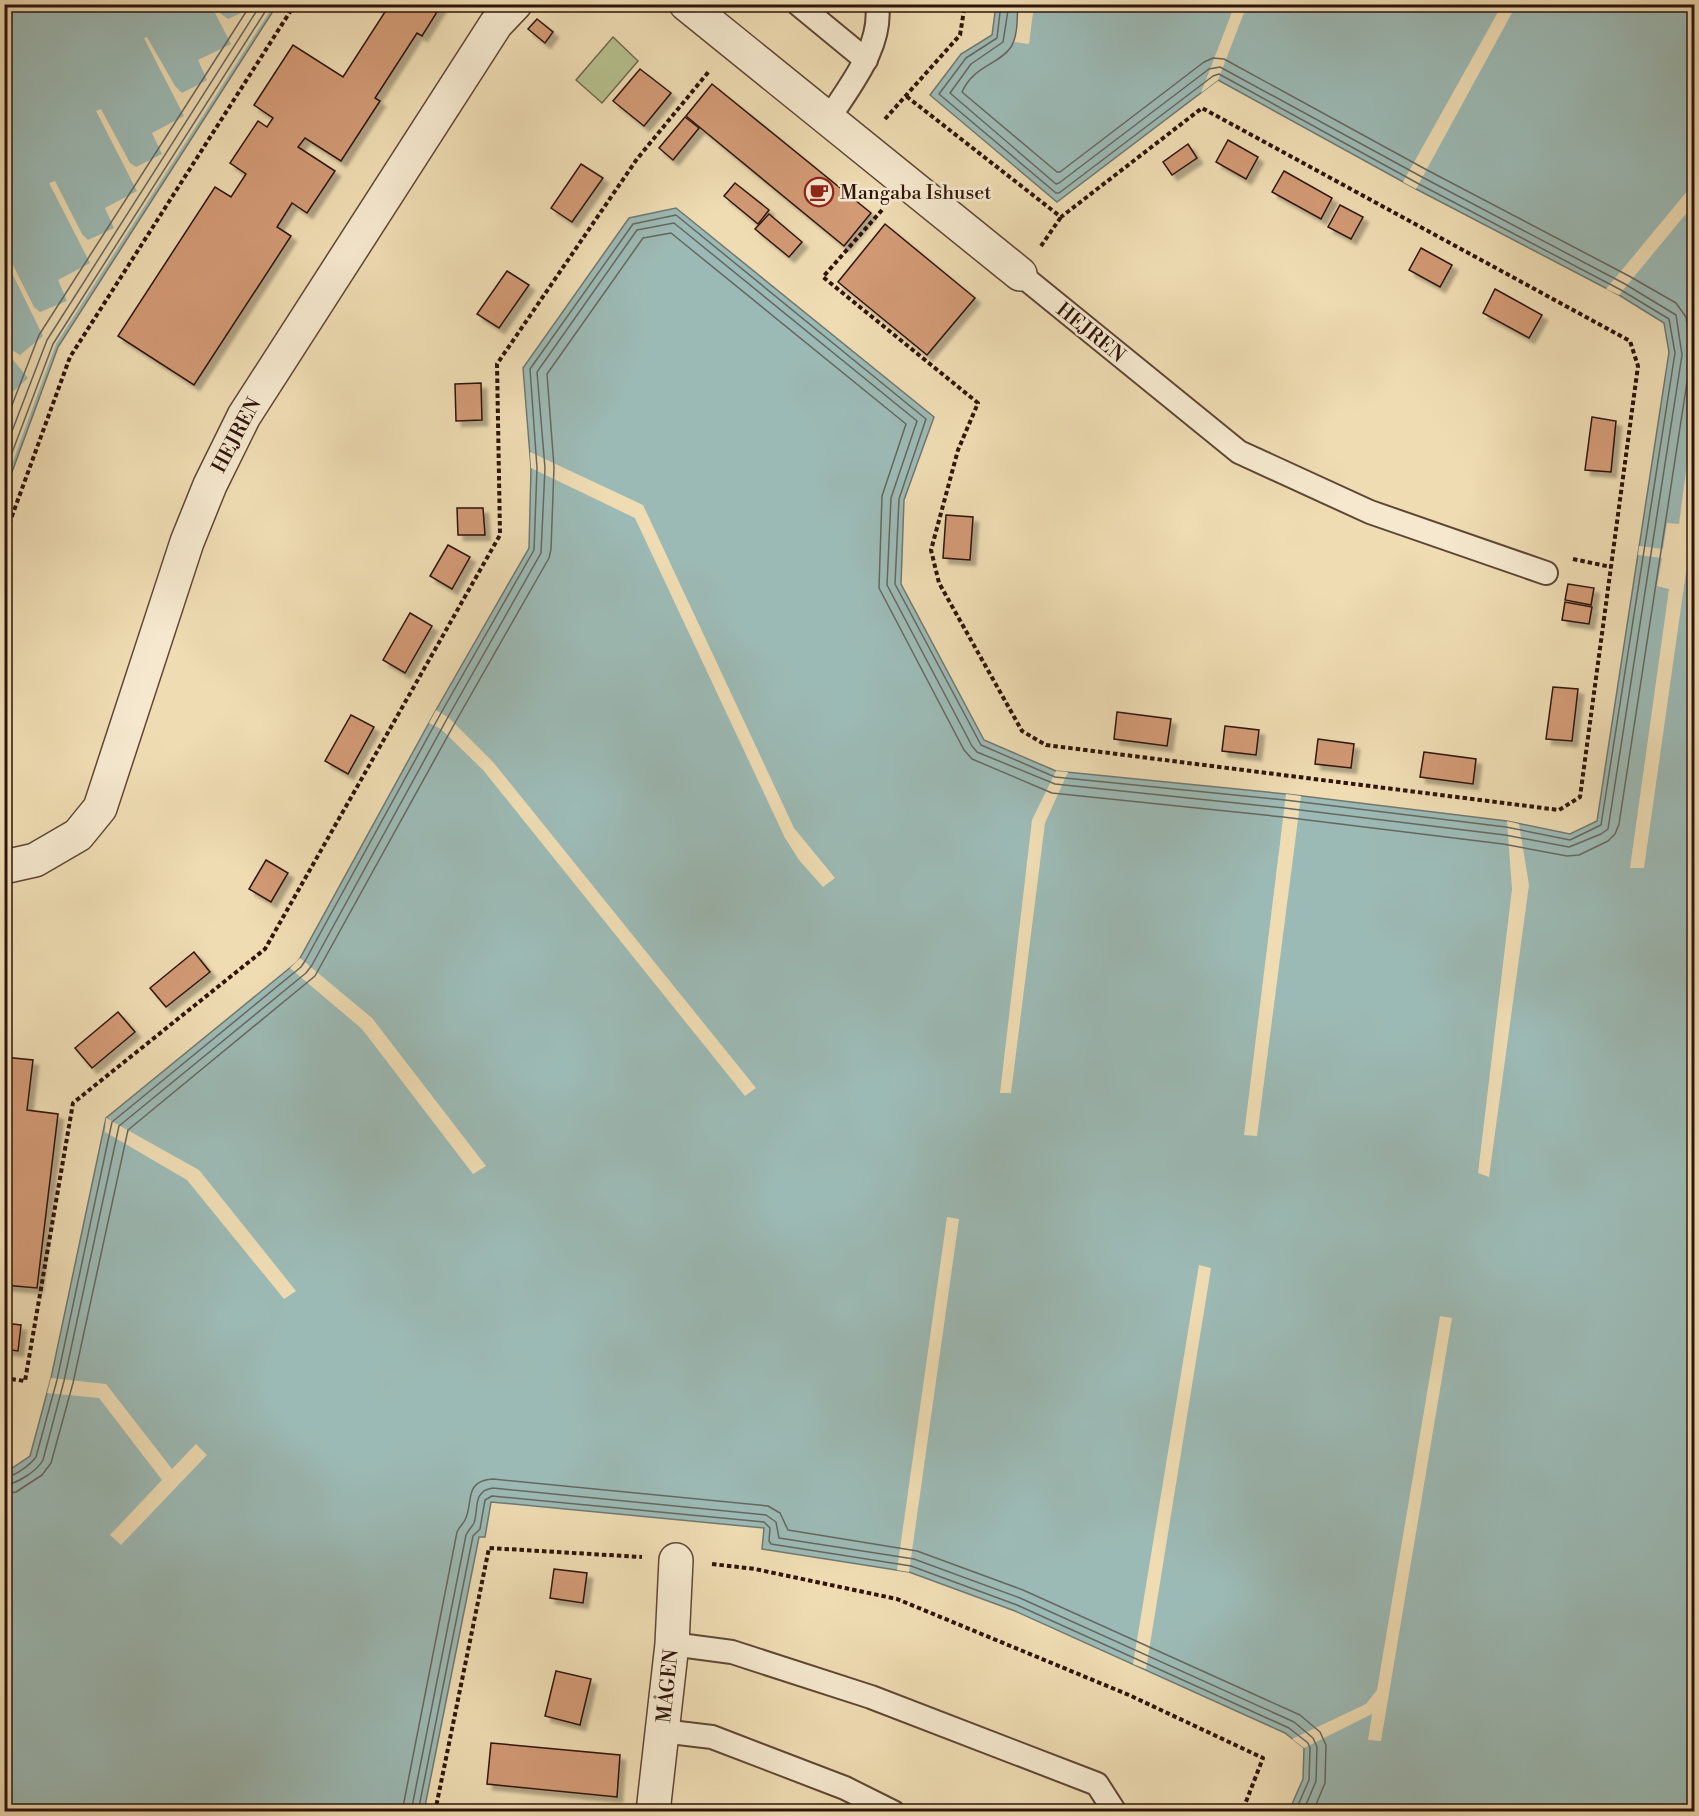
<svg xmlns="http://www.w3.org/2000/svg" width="1699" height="1816" font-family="'Libre Bodoni',serif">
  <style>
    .green { fill: #b6c18f; stroke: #726a4c; stroke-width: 1.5 }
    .water { fill: #9cbab5; stroke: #707871; stroke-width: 1.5 }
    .pier { fill: #efdcb3 }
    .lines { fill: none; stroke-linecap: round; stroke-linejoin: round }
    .shore { stroke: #666760; stroke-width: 1.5 }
    .building { fill: #d29a75; stroke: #2f140a; stroke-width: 1.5; filter: url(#shadow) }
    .lane-casing { stroke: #5f4634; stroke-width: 26 }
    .street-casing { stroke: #5f4634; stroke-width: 36 }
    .path { stroke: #2f140a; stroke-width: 4; stroke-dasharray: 4.5 3; stroke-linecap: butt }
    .lane { stroke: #f5e8ce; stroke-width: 22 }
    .street { stroke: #f5e8ce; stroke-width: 33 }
    .labels { text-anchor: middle; stroke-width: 5; stroke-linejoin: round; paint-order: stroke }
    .poi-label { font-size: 20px; fill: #2f140a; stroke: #f5e8ce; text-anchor: start }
    .street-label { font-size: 20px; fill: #2f140a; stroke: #f5e8ce }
  </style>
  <defs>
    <filter id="shadow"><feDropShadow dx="5.5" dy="5.5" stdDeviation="1.5" flood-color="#0004"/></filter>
  </defs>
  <rect width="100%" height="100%" fill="#efdcb3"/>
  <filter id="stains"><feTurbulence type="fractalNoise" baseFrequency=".00333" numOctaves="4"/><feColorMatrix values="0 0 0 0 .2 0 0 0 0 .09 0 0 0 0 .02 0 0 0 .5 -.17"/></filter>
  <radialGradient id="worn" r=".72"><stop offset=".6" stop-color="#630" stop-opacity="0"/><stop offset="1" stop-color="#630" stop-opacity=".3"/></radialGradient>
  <polygon class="green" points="613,37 638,61 602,103 576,80"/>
  <g class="water">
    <polygon points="5,5 277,5 58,347 5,491"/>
    <polygon points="996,5 1694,5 1694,1811 1289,1811 1303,1779 1304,1748 1285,1733 1015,1611 909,1572 762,1549 764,1528 491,1502 485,1537 479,1537 424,1811 5,1812 5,1473 30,1456 51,1378 106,1118 297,962 300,958 436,710 529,548 531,468 523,368 629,218 676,208 934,417 904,500 901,584 984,740 1056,771 1286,794 1507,821 1570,834 1597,821 1669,352 1664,323 1619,295 1416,189 1218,80 1057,202 930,95 961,54 992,35"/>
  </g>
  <g class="pier">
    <polygon points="1019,4 1034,5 1029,44 1014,42"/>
    <polygon points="1235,4 1247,5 1218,80 1201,93"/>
    <polygon points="211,5 216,5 220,13 228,19 254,7 253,5 274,5 56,344 5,483 5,426 13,419 5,406 5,399 28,378 5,350 5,341 12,350 20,355 43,336 5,259 5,254 7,253 34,307 40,312 67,301 58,280 90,263 49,183 55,181 82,234 88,240 114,228 105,208 137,191 96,111 101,109 130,163 136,167 162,154 152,133 184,116 144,38 147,37 175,86 182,93 207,80 198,60 231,44"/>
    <polygon points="1502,5 1522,5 1513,11 1416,189 1403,182"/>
    <polygon points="1694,183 1694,204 1619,295 1606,289"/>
    <polygon points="1694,410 1694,516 1644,868 1630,868 1669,589 1657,586 1662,558 1638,555 1639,546 1663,549 1667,523 1679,524"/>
    <polygon points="530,452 643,505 794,828 835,878 823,887 799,860 785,838 635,518 531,468"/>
    <polygon points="436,710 449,718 493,762 756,1088 745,1096 483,770 441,729 429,723"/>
    <polygon points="1056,771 1068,772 1045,823 1011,1093 1000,1093 1032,820"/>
    <polygon points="1286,794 1301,796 1257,1136 1244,1135"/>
    <polygon points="1507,821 1519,824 1529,885 1489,1177 1478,1173 1512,889"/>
    <polygon points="300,958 372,1018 486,1166 473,1174 362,1029 290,968"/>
    <polygon points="106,1118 199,1170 296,1291 284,1299 187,1180 105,1132"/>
    <polygon points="947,1217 959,1219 909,1572 897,1570"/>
    <polygon points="1199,1265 1211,1268 1146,1669 1133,1664"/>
    <polygon points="1440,1316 1452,1318 1381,1741 1368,1740 1372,1714 1304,1748 1292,1739 1366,1704 1377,1690"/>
    <polygon points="51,1378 106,1384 172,1469 196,1444 207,1455 121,1545 110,1535 162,1480 99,1398 47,1393"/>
  </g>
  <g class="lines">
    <g class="shore">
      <polyline points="4,426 39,335 251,4"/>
      <polyline points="4,452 47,340 261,4"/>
      <polyline points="4,474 53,344 270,4"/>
      <path d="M4 1478C15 1476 29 1466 36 1457L57 1380 112 1122 301 967 305 961 441 713 534 550 537 468 530 369 633 224 676 215 926 419 899 499 895 584 981 745 1055 777 1285 800 1506 827 1570 840 1601 825 1675 353 1669 319 1621 290 1419 184 1219 74 1213 76 1059 193H1056L939 94 966 58 997 38 1001 4"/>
      <path d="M4 1485C17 1484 37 1471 43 1460L64 1381 119 1126 306 973 312 965 448 717 541 553 545 468 537 372 637 230 674 223 917 421 891 498 887 585 972 746 977 752 1055 784 1284 808 1505 835 1569 847 1601 834 1608 829 1682 355 1676 315 1625 284 1422 177 1220 67 1209 69 1059 183 1056 184 950 93 971 64 1003 42 1009 4"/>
      <path d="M4 1494 16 1492 42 1475 51 1463 73 1383 128 1130 315 976 456 721 549 558 551 549 554 467 547 374 643 238 671 233 906 424 882 496 879 588 964 750 972 759 1052 793 1283 817 1503 844 1567 856 1579 855 1608 841 1615 834 1619 824 1691 356 1686 317 1676 303 1629 276 1427 170 1224 59 1213 58 1204 62 1060 172H1057L962 92C974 65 999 65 1011 47 1018 36 1017 17 1018 4"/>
      <path d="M402 1812 457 1532C459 1527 463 1524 465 1520 474 1502 463 1481 493 1479L768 1506 780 1513 788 1530 917 1551 1023 1590 1300 1715 1320 1732 1326 1745 1325 1783 1313 1812"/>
      <path d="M411 1812 466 1535C468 1530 472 1527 474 1523 479 1509 472 1491 493 1488L766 1515 776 1522 779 1538 914 1559 1020 1598 1294 1722 1313 1738 1317 1747 1316 1781 1303 1812"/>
      <polyline points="418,1812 473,1536 480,1529 485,1500 492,1496 764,1522 770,1528 769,1541 771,1544 911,1566 1017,1605 1289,1728 1308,1743 1310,1748 1309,1780 1295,1812"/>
    </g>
  </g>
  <g class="building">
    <polygon points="373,4 442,4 422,36 417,33 375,98 380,101 341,161 305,138 298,147 335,171 307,213 292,203 277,227 291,236 194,385 118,336 215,187 231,197 246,174 230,163 258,121 267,127 273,118 254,105 293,45 343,77 385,12"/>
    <polygon points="537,19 553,32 545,43 528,29"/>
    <polygon points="640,69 671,93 644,126 613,101"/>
    <polygon points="712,84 871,213 844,246 686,116"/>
    <polygon points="685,117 699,128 673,160 659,148"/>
    <polygon points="1228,140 1258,157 1246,179 1216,162"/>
    <polygon points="1188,144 1197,158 1172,175 1163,162"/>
    <polygon points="581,164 603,178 572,222 551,208"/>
    <polygon points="1284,171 1332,198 1321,219 1272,192"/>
    <polygon points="735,183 769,210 758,224 724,196"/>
    <polygon points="1340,205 1363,217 1351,239 1328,227"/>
    <polygon points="769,214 802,242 789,257 755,229"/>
    <polygon points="885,224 975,298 927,355 838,282"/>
    <polygon points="1421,248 1452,265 1440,287 1409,270"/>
    <polygon points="507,271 529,285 499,328 477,314"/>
    <polygon points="1495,289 1542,315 1529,338 1483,313"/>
    <polygon points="481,383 482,420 456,421 455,384"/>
    <polygon points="1592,417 1616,421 1611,472 1585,470"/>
    <polygon points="457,508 483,508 485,535 458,535"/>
    <polygon points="946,515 973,517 970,560 943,558"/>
    <polygon points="448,545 470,557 452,589 430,576"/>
    <polygon points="1568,584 1594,588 1591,605 1565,600"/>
    <polygon points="1565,602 1592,607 1589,624 1562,620"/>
    <polygon points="410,613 432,626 405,673 383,660"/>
    <polygon points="1553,687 1578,689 1572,741 1546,739"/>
    <polygon points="1117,712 1171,719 1167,746 1114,739"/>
    <polygon points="351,715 374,727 348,774 325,761"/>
    <polygon points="1225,726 1259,730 1256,755 1222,751"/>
    <polygon points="1318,739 1354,744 1351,768 1315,764"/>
    <polygon points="1424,752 1476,759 1473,784 1420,777"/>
    <polygon points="266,860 288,873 271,902 249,889"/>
    <polygon points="194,952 210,972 166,1007 150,988"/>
    <polygon points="118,1012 135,1032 92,1068 75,1048"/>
    <polygon points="4,1057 33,1060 27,1110 58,1114 37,1288 4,1285 4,1219 9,1182 4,1182"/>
    <polygon points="4,1323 21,1325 18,1351 4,1349"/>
    <polygon points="554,1569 587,1573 583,1603 550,1598"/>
    <polygon points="556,1671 591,1679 580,1725 545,1716"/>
    <polygon points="491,1743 620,1755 617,1797 487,1784"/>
  </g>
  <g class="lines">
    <g class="lane-casing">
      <g id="lane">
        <polyline points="798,4 866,60"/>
        <path d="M828 120C849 86 883 47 877 4"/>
        <polyline points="1020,274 1239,452 1370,512 1546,573"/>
        <polyline points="672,1644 732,1652 871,1697 1097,1784 1115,1812"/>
        <polyline points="662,1731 712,1737 845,1788 893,1812"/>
      </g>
    </g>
    <g class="street-casing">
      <g id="street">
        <polyline points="686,4 1020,274"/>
        <polyline points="4,867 35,860 78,835 100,808 187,542 210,485 244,416 496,24 515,4"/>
        <polyline points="653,1812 672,1644 676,1560"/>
      </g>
    </g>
    <g class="path">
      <polyline points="885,119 960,35 965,4"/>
      <polyline points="882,210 823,277 978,403 958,450 931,550 939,583 1022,731 1046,745 1559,810 1580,797 1638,366 1630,341 1202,108 1061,217 906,96"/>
      <polyline points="1041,246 1061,217"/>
      <polyline points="4,538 70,357 295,4"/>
      <polyline points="1573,559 1611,567"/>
      <polyline points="4,1378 25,1381 73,1103 265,949 500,535 497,364 637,159 710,70"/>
      <polyline points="712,1564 755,1569 897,1599 1129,1695 1263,1758 1242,1812"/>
      <polyline points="435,1812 489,1548 642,1557"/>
    </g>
    <use href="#lane" class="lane"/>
    <use href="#street" class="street"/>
  </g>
  <defs>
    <g id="cafe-ring" transform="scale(1.5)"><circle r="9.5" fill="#f5e8ce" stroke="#8f2418" stroke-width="1.5"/><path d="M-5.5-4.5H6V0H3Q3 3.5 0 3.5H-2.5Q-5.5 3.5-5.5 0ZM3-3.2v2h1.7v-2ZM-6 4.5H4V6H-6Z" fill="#8f2418"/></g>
  </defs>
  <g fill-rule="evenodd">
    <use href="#cafe-ring" x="819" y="192"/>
  </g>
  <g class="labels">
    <g class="poi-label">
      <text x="840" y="199">Mangaba Ishuset</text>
    </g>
    <g class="street-label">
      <text transform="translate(1091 332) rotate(39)" y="7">HEJREN</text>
      <text transform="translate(236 435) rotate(-62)" y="7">HEJREN</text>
      <text transform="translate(667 1686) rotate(-84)" y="7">MÅGEN</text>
    </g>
  </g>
  <rect width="1699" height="1816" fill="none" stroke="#efdcb3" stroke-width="24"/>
  <rect x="6" y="6" width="1687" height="1804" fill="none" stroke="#2f140a" stroke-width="3"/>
  <rect x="12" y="12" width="1675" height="1792" fill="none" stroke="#2f140a" stroke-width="1.5"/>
  <rect width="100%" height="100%" filter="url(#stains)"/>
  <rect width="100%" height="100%" fill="url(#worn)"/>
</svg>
